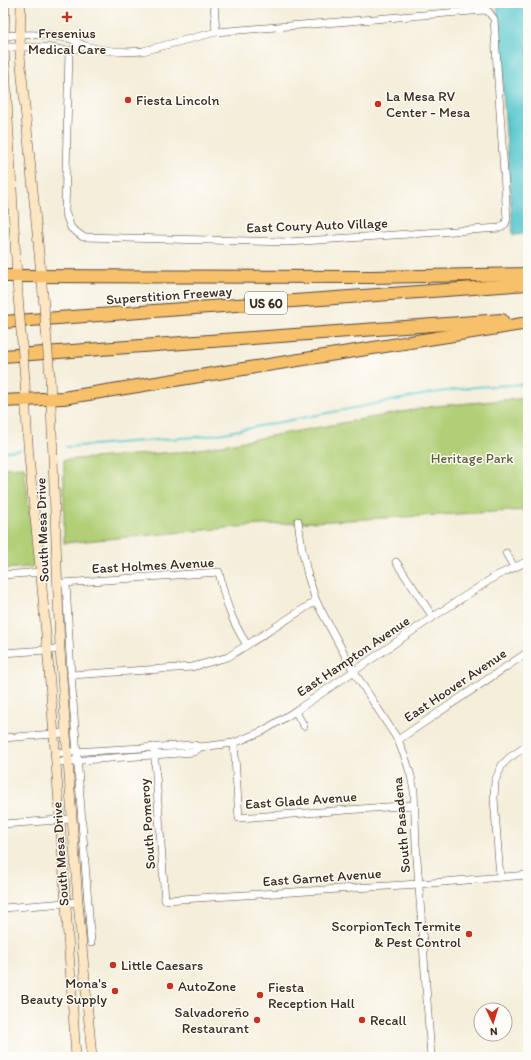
<svg xmlns="http://www.w3.org/2000/svg" width="531" height="1060" font-family="Itim,sans-serif">
  <style>
    .green { fill: #b0cf76; stroke: #767c4a }
    .water { fill: #59c7cd; stroke: #4a7876 }
    .lines { fill: none; stroke-linecap: round; stroke-linejoin: round }
    .stream { stroke: #59c7cd; stroke-width: 2 }
    .street-casing { stroke: #57473a; stroke-width: 8 }
    .secondary-casing { stroke: #57473a; stroke-width: 10 }
    .highway-casing { stroke: #57473a; stroke-width: 14 }
    .street { stroke: #fff; stroke-width: 7 }
    .secondary { stroke: #fce6c4; stroke-width: 9 }
    .highway { stroke: #f7c06b; stroke-width: 12 }
    .secondary-bridge-casing { stroke: #57473a; stroke-width: 10; stroke-linecap: butt }
    .secondary-bridge { stroke: #fce6c4; stroke-width: 9 }
    .poi-dot { fill: #c8321e; stroke: #fdfcf7; stroke-width: 1.5 }
    .labels { text-anchor: middle; stroke-width: 3; stroke-linejoin: round; paint-order: stroke }
    .shield { fill: #fdfcf7; stroke: #75695f; stroke-width: 1 }
    .shield-label { font-size: 13px; font-weight: bold; fill: #3b2a1e }
    .poi-label { font-size: 14px; fill: #3b2a1e; stroke: #fdfcf7; text-anchor: start }
    .street-label { font-size: 14px; fill: #3b2a1e; stroke: #fdfcf7 }
    .park-label { font-size: 14px; fill: #5e5c38; stroke: #fdfcf7 }
  </style>
  <rect width="100%" height="100%" fill="#fdfcf7"/>
  <filter id="ink" filterUnits="userSpaceOnUse"><feTurbulence type="fractalNoise" baseFrequency=".025" numOctaves="2"/><feDisplacementMap in="SourceGraphic" scale="8" xChannelSelector="R" yChannelSelector="G"/><feConvolveMatrix kernelMatrix="1 2 1 2 8 2 1 2 1" color-interpolation-filters="sRGB"/></filter>
  <filter id="wash" filterUnits="userSpaceOnUse"><feTurbulence type="fractalNoise" baseFrequency=".012" numOctaves="4" result="noise"/><feDisplacementMap in="SourceGraphic" scale="16" xChannelSelector="R" yChannelSelector="G"/><feGaussianBlur stdDeviation="0.9" result="paint"/><feColorMatrix in="noise" values="0 0 0 0 0 0 0 0 0 0 0 0 0 0 0 0 0 1.4 0 .05"/><feComposite in="paint" operator="in"/></filter>
  <g filter="url(#wash)">
    <rect width="100%" height="100%" fill="#f4eeda"/>
    <g class="green">
      <polygon points="528,398 528,510 260,525 64,543 64,460 189,451 435,406"/>
      <polygon points="24,467 36,564 31,567 3,569 3,468"/>
    </g>
    <polygon class="water" points="497,3 528,3 528,234 513,235"/>
    <g class="lines">
      <g class="stream">
        <polyline points="66,447 208,436 432,393 475,387 528,384"/>
        <polyline points="3,452 20,450"/>
      </g>
    </g>
  </g>
  <g filter="url(#ink)">
    <g class="lines">
      <g class="street-casing">
        <g id="street">
          <polyline points="214,3 216,32"/>
          <path d="M3 36C25 34 47 34 68 38 74 39 79 44 85 46 104 51 124 53 143 51L216 32 484 10 488 11 494 19 507 219 505 224 500 228 288 242 83 237 71 228 65 212 69 51"/>
          <polyline points="3,47 45,47 69,51 84,46"/>
          <polyline points="298,521 302,549 308,576 316,601 354,672 398,740 406,760 411,776 414,791 416,844 431,1057"/>
          <polyline points="506,553 514,567"/>
          <polyline points="396,562 433,617"/>
          <polyline points="3,575 41,572"/>
          <path d="M63 583 219 572C225 601 231 620 247 645"/>
          <polyline points="66,583 71,675 91,943"/>
          <polyline points="3,653 60,649"/>
          <polyline points="71,675 192,667 228,657 316,601"/>
          <polyline points="295,711 304,726"/>
          <polyline points="3,738 66,733"/>
          <polyline points="398,740 528,652"/>
          <polyline points="234,743 239,818 414,805"/>
          <polyline points="154,747 165,900 419,884 528,875"/>
          <polyline points="55,753 194,745 200,747"/>
          <polyline points="56,762 194,752 200,747 234,743 263,731 297,710 433,617 496,576 528,561"/>
          <polyline points="3,824 72,819"/>
          <polyline points="500,877 494,798 495,781 502,765 509,758 528,745"/>
          <polyline points="3,908 78,902"/>
        </g>
      </g>
      <g class="secondary-casing">
        <g id="secondary">
          <polyline points="5,3 4,47 18,296"/>
          <polyline points="21,3 20,55 43,295"/>
          <polyline points="50,377 60,649 78,902 92,1057"/>
          <path d="M25 380C26 457 38 534 44 611 57 759 66 908 76 1057"/>
        </g>
      </g>
      <g class="highway-casing">
        <g id="highway">
          <polyline points="3,276 371,277 528,274"/>
          <polyline points="3,322 528,284"/>
          <polyline points="3,356 502,320"/>
          <polyline points="3,401 63,398 528,323"/>
        </g>
      </g>
      <use href="#street" class="street"/>
      <use href="#secondary" class="secondary"/>
      <use href="#highway" class="highway"/>
      <g class="secondary-bridge-casing">
        <g id="secondary-bridge">
          <polyline points="43,295 50,377"/>
          <polyline points="18,296 25,380"/>
        </g>
      </g>
      <use href="#secondary-bridge" class="secondary-bridge"/>
    </g>
  </g>
  <g class="poi-dot">
    <path d="M65 11h4v4h4v4h-4v4h-4v-4h-4v-4h4z"/>
    <circle cx="128" cy="100" r="4"/>
    <circle cx="378" cy="104" r="4"/>
    <circle cx="469" cy="934" r="4"/>
    <circle cx="113" cy="965" r="4"/>
    <circle cx="170" cy="986" r="4"/>
    <circle cx="115" cy="991" r="4"/>
    <circle cx="260" cy="995" r="4"/>
    <circle cx="257" cy="1020" r="4"/>
    <circle cx="362" cy="1020" r="4"/>
  </g>
  <g class="labels">
    <rect class="shield" x="245" y="292" width="42" height="22" rx="3"/>
    <g class="shield-label">
      <text x="266" y="308">US 60</text>
    </g>
    <g class="poi-label">
      <text x="67" y="38" text-anchor="middle">Fresenius<tspan x="67" dy="16">Medical Care</tspan></text>
      <text x="386" y="101">La Mesa RV<tspan x="386" dy="16">Center - Mesa</tspan></text>
      <text x="136" y="105">Fiesta Lincoln</text>
      <text x="461" y="931" text-anchor="end">ScorpionTech Termite<tspan x="461" dy="16">&amp; Pest Control</tspan></text>
      <text x="121" y="970">Little Caesars</text>
      <text x="107" y="988" text-anchor="end">Mona's<tspan x="107" dy="16">Beauty Supply</tspan></text>
      <text x="178" y="991">AutoZone</text>
      <text x="268" y="992">Fiesta<tspan x="268" dy="16">Reception Hall</tspan></text>
      <text x="249" y="1017" text-anchor="end">Salvadoreño<tspan x="249" dy="16">Restaurant</tspan></text>
      <text x="370" y="1025">Recall</text>
    </g>
    <g class="street-label">
      <text transform="translate(317 225) rotate(-2)" y="5">East Coury Auto Village</text>
      <text transform="translate(169 295) rotate(-4)" y="5">Superstition Freeway</text>
      <text transform="translate(42 530) rotate(-92)" y="5">South Mesa Drive</text>
      <text transform="translate(153 565) rotate(-3)" y="5">East Holmes Avenue</text>
      <text transform="translate(353 656) rotate(-34)" y="5">East Hampton Avenue</text>
      <text transform="translate(455 685) rotate(-34)" y="5">East Hoover Avenue</text>
      <text transform="translate(301 800) rotate(-4)" y="5">East Glade Avenue</text>
      <text transform="translate(147 824) rotate(-94)" y="5">South Pomeroy</text>
      <text transform="translate(401 825) rotate(-95)" y="5">South Pasadena</text>
      <text transform="translate(60 854) rotate(-94)" y="5">South Mesa Drive</text>
      <text transform="translate(322 877) rotate(-4)" y="5">East Garnet Avenue</text>
    </g>
    <g class="park-label">
      <text x="472" y="463">Heritage Park</text>
    </g>
  </g>
  <rect width="531" height="1060" fill="none" stroke="#fdfcf7" stroke-width="16"/>
  <g transform="translate(493 1022) rotate(176)"><circle r="19" fill="#fdfcf7" stroke="#afa8a0"/>
  <path d="M0-3L7 15L0 10L-7 15Z" fill="#c8321e"/>
  <text y="-6" font-size="11" font-weight="bold" text-anchor="middle" fill="#3b2a1e">N</text>
  </g>
</svg>
